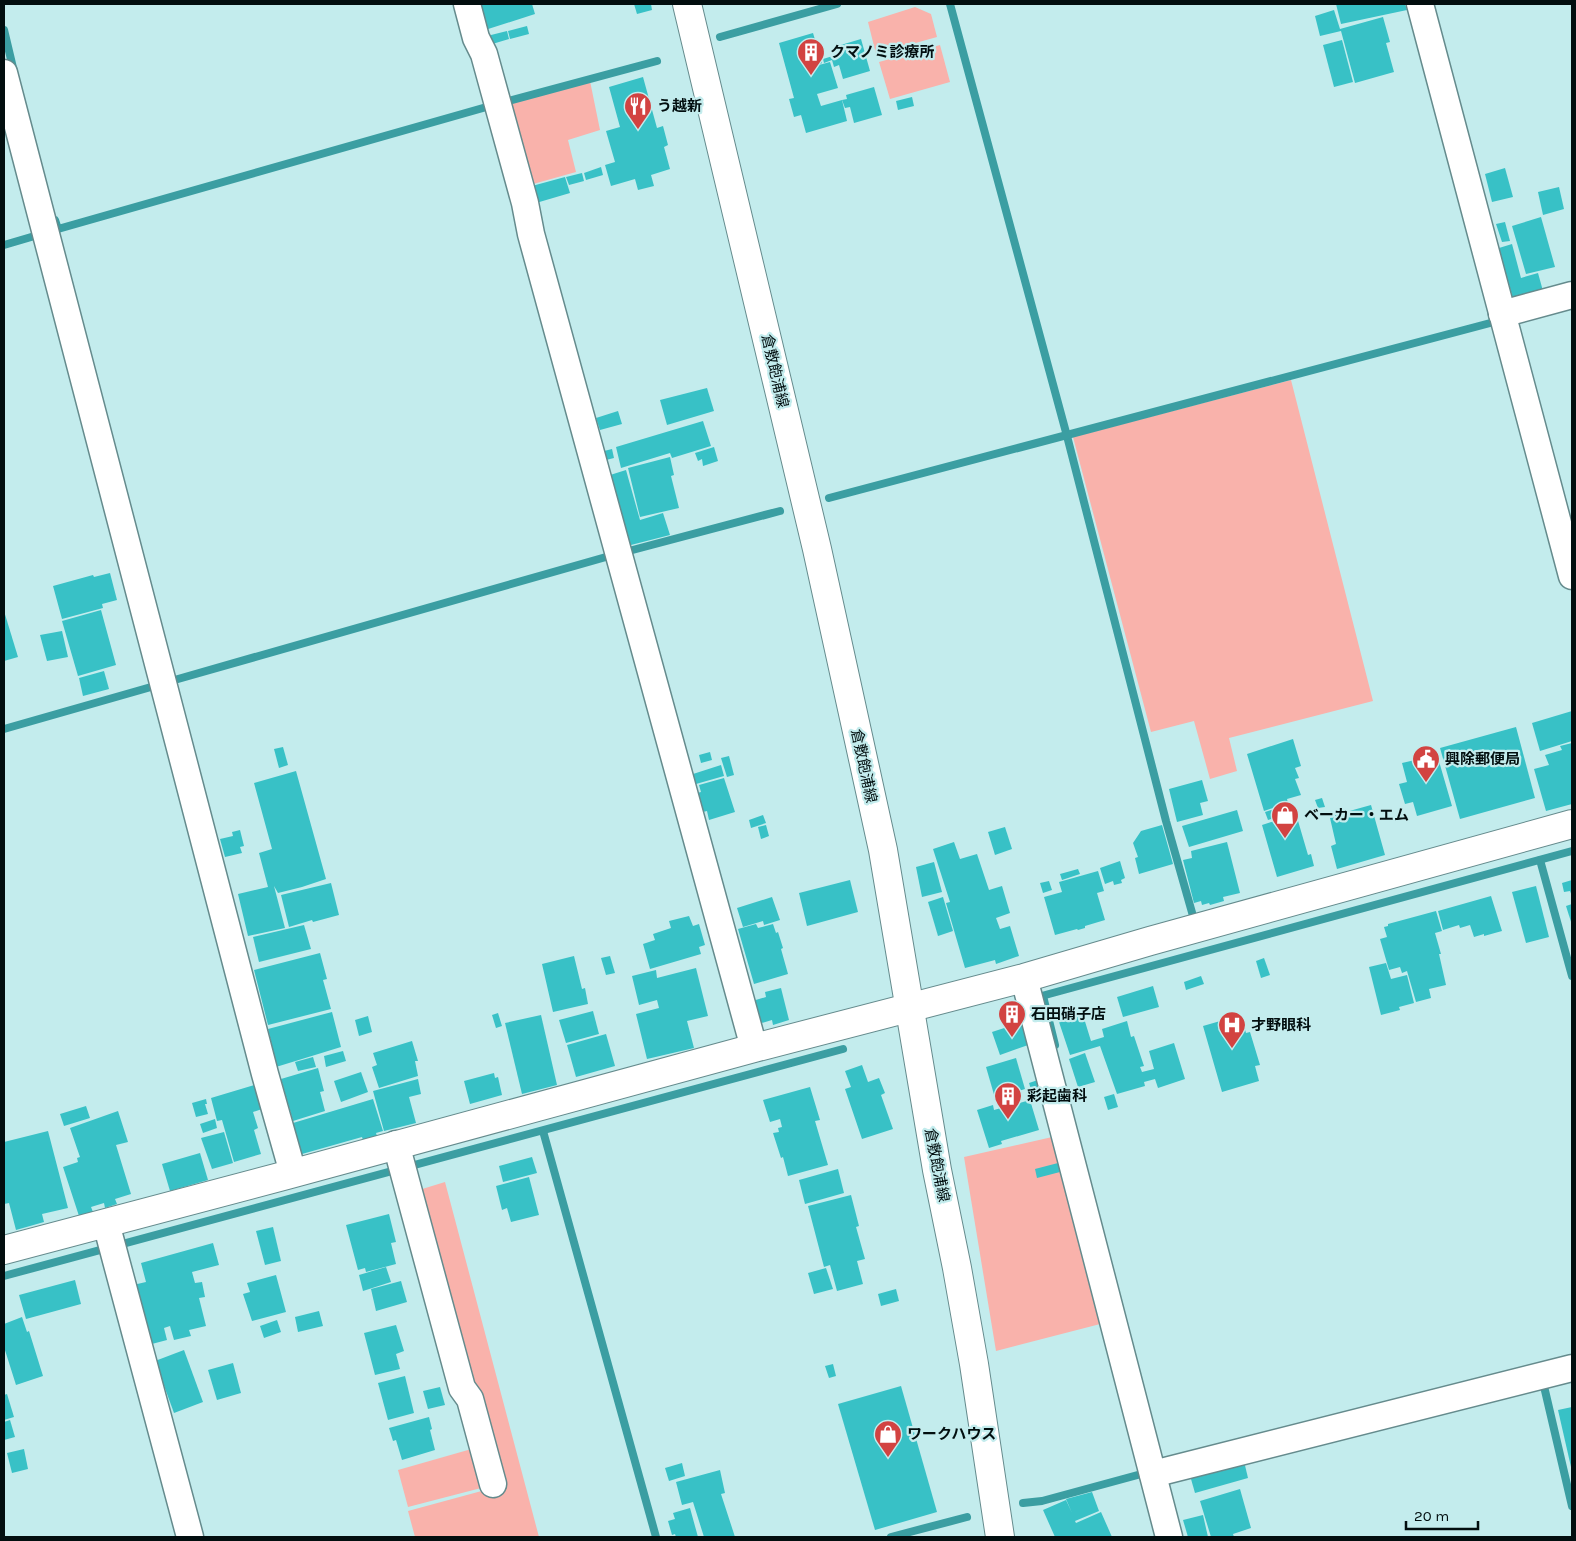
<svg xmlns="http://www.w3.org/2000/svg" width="1576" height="1541" font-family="Karla,'Noto Sans JP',sans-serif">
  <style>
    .green { fill: #f9b2ab }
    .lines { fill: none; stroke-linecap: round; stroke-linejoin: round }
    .stream { stroke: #3b9ea2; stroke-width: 8 }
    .building { fill: #38c1c6 }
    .street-casing { stroke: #658b8d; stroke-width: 29 }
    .secondary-casing { stroke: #658b8d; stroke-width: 30 }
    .primary-casing { stroke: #658b8d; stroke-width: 30 }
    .street { stroke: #fff; stroke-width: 26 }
    .secondary { stroke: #fff; stroke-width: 28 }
    .primary { stroke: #fff; stroke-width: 28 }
    .labels { text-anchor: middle; stroke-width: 4.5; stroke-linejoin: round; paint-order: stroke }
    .poi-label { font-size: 15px; font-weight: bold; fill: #020e0f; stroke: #c3eced; text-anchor: start }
    .street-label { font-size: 15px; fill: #020e0f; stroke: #c3eced }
  </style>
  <rect width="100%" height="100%" fill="#c3eced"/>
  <g class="green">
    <polygon points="915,7 931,14 937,37 876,54 868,22"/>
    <polygon points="940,45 950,82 890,99 879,62"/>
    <polygon points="590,81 600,130 568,140 576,172 526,186 503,104"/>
    <polygon points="1291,380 1373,701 1229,738 1237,771 1210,779 1194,721 1151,732 1073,437"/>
    <polygon points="1061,1135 1108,1322 996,1351 964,1157"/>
    <polygon points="445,1182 539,1537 415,1537 408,1511 500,1486 419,1190"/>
    <polygon points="475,1448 485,1487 408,1507 398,1470"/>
  </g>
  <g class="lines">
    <g class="stream">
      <polyline points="950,4 1067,436 1166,821 1193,916"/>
      <polyline points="4,30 14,72"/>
      <polyline points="720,37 837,4"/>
      <polyline points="55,220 58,229 490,106 657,61"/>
      <polyline points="4,245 38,235"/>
      <polyline points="829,498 1494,322"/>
      <polyline points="625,552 780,511"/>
      <polyline points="171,681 613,555"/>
      <polyline points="4,729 158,685"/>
      <polyline points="1540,860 1572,976"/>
      <polyline points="1043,996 1055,1045"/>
      <polyline points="1038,997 1572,851"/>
      <polyline points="543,1131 656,1537"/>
      <polyline points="4,1276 843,1049"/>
      <polyline points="1543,1382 1572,1506"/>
      <polyline points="1023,1503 1042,1501 1145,1473"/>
      <polyline points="891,1537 967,1517"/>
    </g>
  </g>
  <g class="building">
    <polygon points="478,4 532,4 535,14 485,30"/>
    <polygon points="634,4 651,4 652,10 637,14"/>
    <polygon points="1336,4 1405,4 1407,10 1341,24"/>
    <polygon points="1334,10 1340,29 1383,17 1390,42 1386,43 1394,72 1355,83 1341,31 1320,36 1315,16"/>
    <polygon points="527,26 529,34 510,39 508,31"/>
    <polygon points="507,31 509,39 489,45 487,36"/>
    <polygon points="813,33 822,63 819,65 830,62 838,88 817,94 821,106 842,100 847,121 806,133 801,115 794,117 789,99 794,98 779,43"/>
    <polygon points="861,39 870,71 843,79 839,65 834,67 832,60 824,63 823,59 836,55 834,47"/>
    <polygon points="1342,40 1353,82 1334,87 1323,45"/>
    <polygon points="643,77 657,128 663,126 668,145 664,147 670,169 651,175 654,186 638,190 635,179 611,186 605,165 615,162 606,131 620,127 609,87"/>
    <polygon points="874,87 882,115 854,123 850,107 845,108 842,100 847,99 846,95"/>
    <polygon points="912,97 914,106 898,110 896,101"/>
    <polygon points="601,167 603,175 586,180 584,173"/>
    <polygon points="1505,168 1513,197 1492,202 1485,174"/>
    <polygon points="582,173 584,181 569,185 566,177"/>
    <polygon points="565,177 570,193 536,203 532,186"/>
    <polygon points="1559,187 1564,209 1543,215 1538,192"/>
    <polygon points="1541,217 1555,267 1526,274 1512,226"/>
    <polygon points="1505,222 1510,241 1502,242 1496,224"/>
    <polygon points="1512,244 1521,278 1538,273 1543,291 1513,299 1499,248"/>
    <polygon points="707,388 714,411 667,425 660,400"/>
    <polygon points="618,411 622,424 600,430 596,418"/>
    <polygon points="703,421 711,446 672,458 670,453 621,468 616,447"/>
    <polygon points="714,447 718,461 703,466 702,459 698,461 695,453"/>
    <polygon points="612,449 614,458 602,461 600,452"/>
    <polygon points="670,457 674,475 671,476 679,508 640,517 628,468"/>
    <polygon points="626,470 640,520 663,513 670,535 627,546 607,476"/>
    <polygon points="110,573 117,600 102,604 103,608 62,619 53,586 93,575 94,577"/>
    <polygon points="101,610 116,665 78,676 62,621"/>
    <polygon points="4,611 18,657 4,661"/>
    <polygon points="62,631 68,657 47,661 40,635"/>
    <polygon points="104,671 109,689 83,696 79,678"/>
    <polygon points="1572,711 1572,741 1540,751 1532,723"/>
    <polygon points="1516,727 1535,798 1460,819 1440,748"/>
    <polygon points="1293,739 1301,766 1295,768 1299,778 1295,779 1301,795 1287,799 1288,803 1264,811 1247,754"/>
    <polygon points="1572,743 1572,804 1546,811 1534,769 1549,765 1545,755 1562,750 1560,746"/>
    <polygon points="283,747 288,765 279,768 274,749"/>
    <polygon points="1436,751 1452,806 1417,816 1413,802 1405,804 1399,784 1407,782 1402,763 1415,760 1414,757"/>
    <polygon points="710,752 712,760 701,763 699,755"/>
    <polygon points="729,756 734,775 727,777 721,758"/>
    <polygon points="721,765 724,776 696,784 693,774"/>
    <polygon points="296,771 326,879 302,887 278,893 274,886 285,928 248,936 238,894 268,887 259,853 272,849 254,783"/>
    <polygon points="724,778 735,812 709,820 707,811 699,813 693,794 701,792 699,785"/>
    <polygon points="1202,780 1208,801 1200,803 1203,815 1177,822 1169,789"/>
    <polygon points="1322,798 1325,807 1318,808 1315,800"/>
    <polygon points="1371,805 1385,855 1337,869 1331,846 1336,844 1330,818 1336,817 1335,815"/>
    <polygon points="1284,806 1287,814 1268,820 1265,812"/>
    <polygon points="1237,810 1243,831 1189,847 1182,826"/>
    <polygon points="1296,814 1308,855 1311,854 1314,866 1277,877 1262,825"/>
    <polygon points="763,815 766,823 751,828 749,820"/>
    <polygon points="766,825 769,836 761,839 758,827"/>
    <polygon points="1162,825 1173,864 1139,874 1135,858 1138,857 1133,843 1141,831"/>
    <polygon points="1005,827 1012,849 995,855 988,832"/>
    <polygon points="240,830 244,846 240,847 242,853 225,857 220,839 233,836 232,832"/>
    <polygon points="954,842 960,859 977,854 989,890 1002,886 1010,913 996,918 1000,929 1010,926 1019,956 996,964 995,960 965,968 946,903 950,902 933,849"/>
    <polygon points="1227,842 1240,893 1223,897 1224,901 1210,905 1209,903 1202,905 1201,901 1194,903 1183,860 1192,858 1191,851"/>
    <polygon points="1120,861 1125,878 1121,880 1122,883 1114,885 1113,881 1105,884 1100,868"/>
    <polygon points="934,862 942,892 922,897 916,867"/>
    <polygon points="1078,869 1080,874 1062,880 1060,874"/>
    <polygon points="1098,871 1104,891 1097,893 1105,920 1085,926 1085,928 1078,930 1077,929 1055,935 1044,897 1062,892 1059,882"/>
    <polygon points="850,880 858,912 807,926 799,893"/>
    <polygon points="1572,880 1572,896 1570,891 1564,892 1562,883"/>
    <polygon points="1049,881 1052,890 1043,893 1040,883"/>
    <polygon points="331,883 339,915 313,922 312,920 289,927 281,895"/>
    <polygon points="1536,886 1549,937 1526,943 1512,892"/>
    <polygon points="1491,896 1502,931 1484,936 1484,934 1474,937 1470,925 1460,928 1459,925 1443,930 1438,911"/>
    <polygon points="772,897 780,920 764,925 763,921 743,927 737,908"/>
    <polygon points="943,897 953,931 938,936 928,902"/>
    <polygon points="1572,904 1572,925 1566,906"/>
    <polygon points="1436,911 1442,931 1435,933 1441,954 1439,954 1446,985 1429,989 1431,998 1416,1002 1407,971 1402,973 1400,967 1389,970 1380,939 1387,937 1384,927 1388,926 1388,924"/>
    <polygon points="689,916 693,926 699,924 705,945 699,947 701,954 650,969 643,944 655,940 653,934 671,928 669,921"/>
    <polygon points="756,924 758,928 773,924 776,933 778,932 783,948 781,949 788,974 754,984 738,929"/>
    <polygon points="304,925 311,949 259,962 253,937"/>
    <polygon points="320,953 327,979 323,980 331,1009 268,1025 254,970"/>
    <polygon points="574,956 582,989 585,988 588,1004 553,1012 542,964"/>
    <polygon points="610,956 615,973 606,975 601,958"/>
    <polygon points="1264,958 1270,975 1261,978 1256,961"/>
    <polygon points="1386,963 1391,979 1407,975 1414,1003 1399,1007 1400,1010 1381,1015 1369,967"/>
    <polygon points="696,968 708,1016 687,1021 694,1048 647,1059 636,1014 659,1008 657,1000 639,1005 632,976 656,970 657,978"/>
    <polygon points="1201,976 1204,984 1186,990 1184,982"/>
    <polygon points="1153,986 1159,1007 1123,1017 1117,997"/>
    <polygon points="781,988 789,1020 773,1025 772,1020 755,1025 749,1002 766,997 765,992"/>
    <polygon points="593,1011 599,1034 566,1043 559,1020"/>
    <polygon points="332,1012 341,1047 276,1067 270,1047 272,1046 268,1029"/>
    <polygon points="498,1013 502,1026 496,1028 492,1015"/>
    <polygon points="541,1015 557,1085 522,1094 505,1023"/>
    <polygon points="1083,1015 1091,1041 1104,1037 1102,1029 1127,1021 1131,1037 1134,1036 1144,1066 1140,1067 1142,1072 1154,1069 1149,1051 1174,1043 1185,1079 1158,1088 1155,1079 1144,1082 1145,1086 1117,1094 1100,1046 1070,1055 1059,1022"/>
    <polygon points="1241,1015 1246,1033 1250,1032 1260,1065 1255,1066 1259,1081 1222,1092 1203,1026"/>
    <polygon points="368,1016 372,1032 359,1036 355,1020"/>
    <polygon points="1023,1022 1031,1044 1000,1055 992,1032"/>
    <polygon points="606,1034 615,1066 576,1077 567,1045"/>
    <polygon points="412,1041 418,1061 415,1061 418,1076 379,1088 372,1067 377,1065 373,1053"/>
    <polygon points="343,1051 346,1061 326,1067 324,1056"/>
    <polygon points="1085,1053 1095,1082 1078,1087 1069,1059"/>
    <polygon points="313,1057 316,1067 298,1071 295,1062"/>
    <polygon points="1016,1058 1025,1089 995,1098 986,1067"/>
    <polygon points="862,1065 868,1082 879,1078 885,1093 881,1095 893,1129 862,1139 845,1089 851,1087 845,1071"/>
    <polygon points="318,1068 324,1091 320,1092 325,1111 293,1121 281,1079"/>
    <polygon points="361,1072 368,1092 341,1102 334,1081"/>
    <polygon points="494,1073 495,1078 498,1077 502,1095 470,1104 464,1081"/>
    <polygon points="418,1079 421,1094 409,1097 416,1123 384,1131 373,1091"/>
    <polygon points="1038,1080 1041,1090 1032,1093 1029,1083"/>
    <polygon points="258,1084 265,1108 253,1112 258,1128 254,1130 261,1154 234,1162 222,1120 217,1121 211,1098"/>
    <polygon points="810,1087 820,1120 815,1121 828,1165 788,1176 783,1157 781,1158 773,1133 779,1132 778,1128 782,1127 780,1119 770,1122 763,1100"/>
    <polygon points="1114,1094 1118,1107 1108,1110 1104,1097"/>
    <polygon points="206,1099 207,1104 205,1104 208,1114 196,1117 192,1103"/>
    <polygon points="373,1099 383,1131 376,1133 377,1136 363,1140 362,1137 302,1154 293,1123"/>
    <polygon points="1030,1100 1039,1130 1001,1141 1002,1144 989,1148 977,1110 993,1105 994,1110"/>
    <polygon points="86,1106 90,1118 64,1126 60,1114"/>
    <polygon points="118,1111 128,1142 116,1145 131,1194 115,1199 117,1204 105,1208 104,1203 91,1207 93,1212 79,1216 63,1167 78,1162 77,1158 80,1157 70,1128"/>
    <polygon points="215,1119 217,1128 203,1133 200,1124"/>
    <polygon points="48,1131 68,1208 42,1214 44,1222 16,1230 9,1203 4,1204 4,1142"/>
    <polygon points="224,1132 233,1163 212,1169 201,1138"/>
    <polygon points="200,1153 208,1180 170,1191 162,1164"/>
    <polygon points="532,1157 537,1173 503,1182 499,1166"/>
    <polygon points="1058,1163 1060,1172 1037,1178 1035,1169"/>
    <polygon points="838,1169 844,1193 805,1204 799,1180"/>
    <polygon points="529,1177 539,1215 511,1222 507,1208 502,1210 496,1186"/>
    <polygon points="851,1195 859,1226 856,1227 865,1259 857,1261 863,1284 837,1291 830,1265 824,1267 808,1206"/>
    <polygon points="389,1214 396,1242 391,1243 396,1264 366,1272 365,1268 358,1270 346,1225"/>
    <polygon points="273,1227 281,1261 265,1265 256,1231"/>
    <polygon points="213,1243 219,1265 192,1272 195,1283 202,1282 205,1297 199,1298 206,1326 189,1330 191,1336 174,1340 170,1326 164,1328 167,1340 148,1345 133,1285 146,1282 141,1263"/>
    <polygon points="386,1267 391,1282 363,1291 359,1275"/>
    <polygon points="826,1268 833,1289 814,1294 808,1273"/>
    <polygon points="276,1275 286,1312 252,1321 243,1294 250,1292 247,1283"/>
    <polygon points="75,1280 81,1304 26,1319 19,1295"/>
    <polygon points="401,1281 407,1302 376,1311 371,1289"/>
    <polygon points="896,1289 899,1301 881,1306 878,1294"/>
    <polygon points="319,1311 323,1326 298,1332 295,1317"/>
    <polygon points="22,1317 27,1332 29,1331 43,1376 16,1385 4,1347 4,1324"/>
    <polygon points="277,1320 281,1332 264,1338 260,1326"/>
    <polygon points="396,1325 404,1351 396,1354 400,1369 375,1375 364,1333"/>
    <polygon points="184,1350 203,1402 174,1413 155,1361"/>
    <polygon points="233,1363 241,1393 217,1400 208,1370"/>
    <polygon points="833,1364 836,1376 829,1378 825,1366"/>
    <polygon points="405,1376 414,1413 388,1420 378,1383"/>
    <polygon points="901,1386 937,1512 875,1530 838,1404"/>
    <polygon points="440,1387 445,1405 428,1409 423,1391"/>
    <polygon points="7,1394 14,1417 4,1420 4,1395"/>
    <polygon points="1572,1407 1572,1467 1571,1467 1558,1410"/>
    <polygon points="429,1417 432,1429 430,1430 435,1450 402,1460 396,1440 393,1441 389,1428"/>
    <polygon points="10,1420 15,1437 4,1440 4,1422"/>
    <polygon points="24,1449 28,1469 12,1473 7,1453"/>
    <polygon points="1243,1457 1248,1478 1195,1493 1189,1472"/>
    <polygon points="682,1463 685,1476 669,1481 665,1468"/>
    <polygon points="720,1470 725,1493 721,1494 735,1537 704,1537 693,1502 682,1505 676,1482"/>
    <polygon points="1240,1489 1251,1528 1233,1534 1234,1537 1211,1537 1200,1501"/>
    <polygon points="1092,1492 1099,1511 1075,1521 1076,1523 1101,1512 1112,1537 1055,1537 1043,1510 1066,1500 1072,1513 1066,1499"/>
    <polygon points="690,1508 698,1537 676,1537 675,1534 672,1535 668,1521 675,1519 673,1513"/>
    <polygon points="1203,1515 1208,1537 1188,1537 1183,1520"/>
  </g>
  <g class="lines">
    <g class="street-casing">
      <g id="street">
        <polyline points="467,4 476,38 484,54 525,203 531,234 754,1048"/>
        <polyline points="1420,4 1572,576"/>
        <polyline points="4,73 265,1074 293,1173"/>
        <polyline points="1502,314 1572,295"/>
        <polyline points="1024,978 1169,1537"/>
        <polyline points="396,1144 462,1388 470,1399 493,1484"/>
        <polyline points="106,1223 190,1537"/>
        <polyline points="1153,1474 1572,1368"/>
      </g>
    </g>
    <g class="secondary-casing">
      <polyline id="secondary" points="4,1250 287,1175 754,1048 1024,978 1150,941 1572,824"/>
    </g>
    <g class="primary-casing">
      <polyline id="primary" points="687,4 817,549 883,850 937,1170 957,1268 974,1364 1000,1537"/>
    </g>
    <use href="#street" class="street"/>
    <use href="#secondary" class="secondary"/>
    <use href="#primary" class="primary"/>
  </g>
  <defs>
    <g id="building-pin" transform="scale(1.4375)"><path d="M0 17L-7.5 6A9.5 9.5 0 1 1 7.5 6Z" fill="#d24341" stroke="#c3eced"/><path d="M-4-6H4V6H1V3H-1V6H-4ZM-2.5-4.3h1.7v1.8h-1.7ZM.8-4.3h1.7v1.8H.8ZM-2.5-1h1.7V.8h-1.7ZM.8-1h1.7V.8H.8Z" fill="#fff"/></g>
    <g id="restaurant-pin" transform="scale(1.4375)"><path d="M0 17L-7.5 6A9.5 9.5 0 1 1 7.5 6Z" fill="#d24341" stroke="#c3eced"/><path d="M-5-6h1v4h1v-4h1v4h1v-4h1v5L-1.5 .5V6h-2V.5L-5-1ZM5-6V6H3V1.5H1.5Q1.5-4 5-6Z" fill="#fff"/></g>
    <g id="civic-pin" transform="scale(1.4375)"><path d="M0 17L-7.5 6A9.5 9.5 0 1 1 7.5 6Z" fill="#d24341" stroke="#c3eced"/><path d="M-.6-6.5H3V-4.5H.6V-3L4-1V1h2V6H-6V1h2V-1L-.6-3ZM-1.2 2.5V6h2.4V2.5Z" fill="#fff"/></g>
    <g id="shop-pin" transform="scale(1.4375)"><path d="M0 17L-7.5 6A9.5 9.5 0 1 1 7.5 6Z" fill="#d24341" stroke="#c3eced"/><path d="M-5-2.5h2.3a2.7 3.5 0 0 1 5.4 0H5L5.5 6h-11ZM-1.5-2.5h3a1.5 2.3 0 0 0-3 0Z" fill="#fff"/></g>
    <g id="hospital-pin" transform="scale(1.4375)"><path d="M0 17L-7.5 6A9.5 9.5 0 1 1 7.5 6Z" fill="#d24341" stroke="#c3eced"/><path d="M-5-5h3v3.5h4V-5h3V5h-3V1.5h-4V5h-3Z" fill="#fff"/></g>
  </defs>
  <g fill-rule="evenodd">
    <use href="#building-pin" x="811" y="52"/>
    <use href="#restaurant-pin" x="638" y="106"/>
    <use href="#civic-pin" x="1426" y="759"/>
    <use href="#shop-pin" x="1285" y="815"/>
    <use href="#building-pin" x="1012" y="1014"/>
    <use href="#hospital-pin" x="1232" y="1025"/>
    <use href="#building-pin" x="1008" y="1096"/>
    <use href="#shop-pin" x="888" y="1434"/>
  </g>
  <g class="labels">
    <g class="poi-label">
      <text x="830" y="57">クマノミ診療所</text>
      <text x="657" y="111">う越新</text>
      <text x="1445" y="764">興除郵便局</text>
      <text x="1304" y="820">ベーカー・エム</text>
      <text x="1031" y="1019">石田硝子店</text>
      <text x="1251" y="1030">才野眼科</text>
      <text x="1027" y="1101">彩起歯科</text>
      <text x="907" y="1439">ワークハウス</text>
    </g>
    <g class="street-label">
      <text transform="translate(775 371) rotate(77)" y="5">倉敷飽浦線</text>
      <text transform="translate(864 766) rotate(78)" y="5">倉敷飽浦線</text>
      <text transform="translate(937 1165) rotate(79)" y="5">倉敷飽浦線</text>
    </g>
  </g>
  <rect width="1576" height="1541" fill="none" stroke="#020e0f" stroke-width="10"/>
  <path d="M1406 1521v8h72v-8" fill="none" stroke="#020e0f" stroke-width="2.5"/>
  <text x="1414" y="1521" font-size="15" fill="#020e0f" stroke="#c3eced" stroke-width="4" paint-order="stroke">20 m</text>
</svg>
